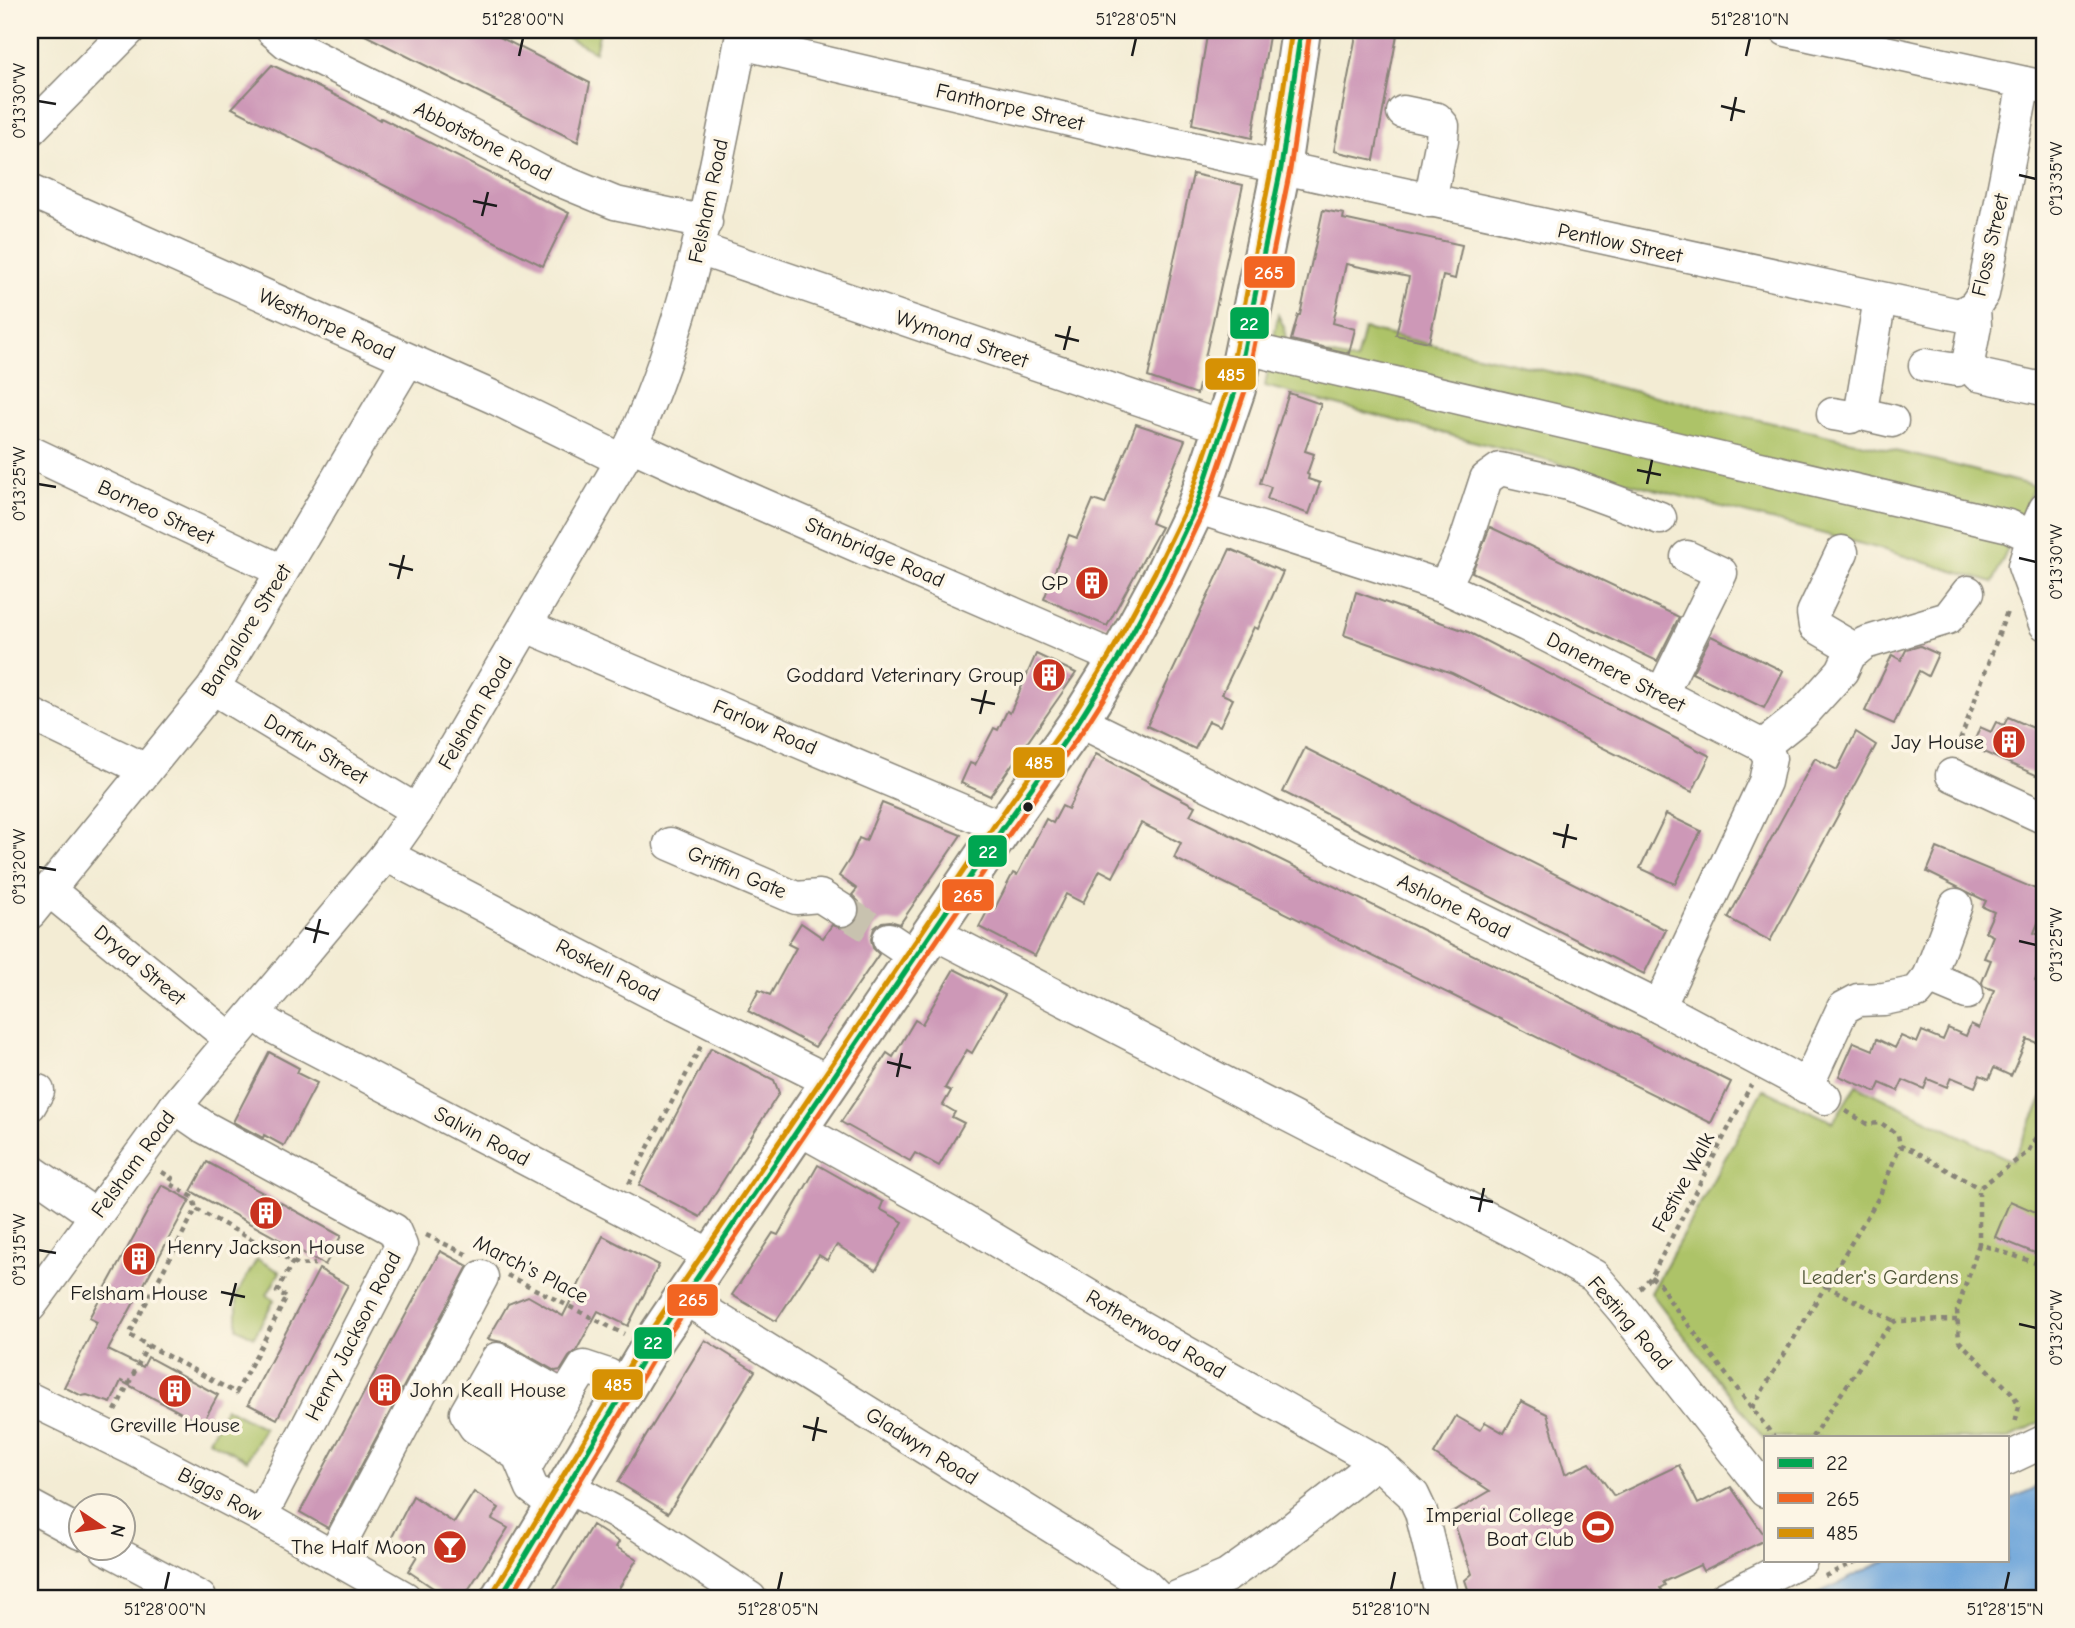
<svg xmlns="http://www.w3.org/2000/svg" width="2075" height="1628" font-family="'Comic Neue',sans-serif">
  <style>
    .green { fill: #adc368; stroke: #647042; stroke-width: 2 }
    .water { fill: #6ca4da; stroke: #44607b; stroke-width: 2 }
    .building { fill: #cd98b7 }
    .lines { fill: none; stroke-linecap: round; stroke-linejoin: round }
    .minor-tunnel { stroke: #c8c2af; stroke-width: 32; stroke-dasharray: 32 16; stroke-linecap: butt }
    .minor-casing { stroke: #888478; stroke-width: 35 }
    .major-casing { stroke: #888478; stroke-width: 42 }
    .path { stroke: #888478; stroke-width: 4.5; stroke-dasharray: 5 5; stroke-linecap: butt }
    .minor { stroke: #fff; stroke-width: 32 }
    .major { stroke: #fff; stroke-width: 38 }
    .bus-1-casing { stroke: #fcf5e5; stroke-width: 10 }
    .bus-2-casing { stroke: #fcf5e5; stroke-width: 10 }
    .bus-3-casing { stroke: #fcf5e5; stroke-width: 10 }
    .bus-1 { stroke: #00a651; stroke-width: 5 }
    .bus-2 { stroke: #f26522; stroke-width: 5 }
    .bus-3 { stroke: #d69104; stroke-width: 5 }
    .ticks { fill: none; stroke: #1c1c1c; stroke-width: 2.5 }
    .bus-dot { fill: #1c1c1c; stroke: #fcf5e5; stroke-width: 2.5 }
    .labels { text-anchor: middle; stroke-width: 7; stroke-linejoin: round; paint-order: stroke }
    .street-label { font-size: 21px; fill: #1c1c1c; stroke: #fcf5e5 }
    .poi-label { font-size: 21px; fill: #1c1c1c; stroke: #fcf5e5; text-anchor: end }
    .park-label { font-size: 21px; fill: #4f5637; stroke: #fcf5e5 }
    .line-badge { stroke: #fcf5e5; stroke-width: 2.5 }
    .badge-label { font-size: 19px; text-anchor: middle; font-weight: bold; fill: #fff }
    .neatline { fill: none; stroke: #1c1c1c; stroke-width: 2.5 }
    .ticks-label { font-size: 18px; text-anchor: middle; fill: #1c1c1c }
  </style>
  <rect width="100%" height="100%" fill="#fcf5e5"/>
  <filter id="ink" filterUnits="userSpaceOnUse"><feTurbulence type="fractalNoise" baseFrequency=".0143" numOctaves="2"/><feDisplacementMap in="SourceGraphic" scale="14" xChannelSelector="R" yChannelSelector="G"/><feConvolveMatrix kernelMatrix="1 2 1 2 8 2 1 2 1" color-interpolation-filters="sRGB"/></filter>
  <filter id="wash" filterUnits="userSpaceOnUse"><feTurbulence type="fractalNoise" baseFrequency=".00686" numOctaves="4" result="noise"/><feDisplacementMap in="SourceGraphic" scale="28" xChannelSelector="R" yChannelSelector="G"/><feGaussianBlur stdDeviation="1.57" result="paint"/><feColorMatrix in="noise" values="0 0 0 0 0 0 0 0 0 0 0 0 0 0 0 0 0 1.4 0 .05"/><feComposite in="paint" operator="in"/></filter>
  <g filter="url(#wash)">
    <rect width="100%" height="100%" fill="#f3ecd4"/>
    <g class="green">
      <polygon points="553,30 600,30 595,52"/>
      <polygon points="1278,315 1284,327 1287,346 1356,361 1364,329 1930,459 2034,486 1993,583 1888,551 1265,386"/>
      <polygon points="1856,1085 2012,1161 2045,1094 2045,1420 2007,1439 1765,1437 1765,1440 1651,1293 1763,1089 1833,1122"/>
      <polygon points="257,1259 280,1272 267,1295 274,1300 254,1337 237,1328 237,1294"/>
      <polygon points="226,1408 264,1428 247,1460 209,1440"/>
    </g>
    <polygon class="water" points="2045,1483 2045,1598 1808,1598 1887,1560 2007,1560 2007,1501"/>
    <g id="blocks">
      <g class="building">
        <polygon points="355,30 486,30 590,83 578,142"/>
        <polygon points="1208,30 1270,30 1252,138 1192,124"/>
        <polygon points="1357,30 1398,30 1374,160 1334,151"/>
        <polygon points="272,65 345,100 380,120 381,118 569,213 543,266 232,108"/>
        <polygon points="1193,174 1243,185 1197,394 1148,377"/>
        <polygon points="1323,210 1344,214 1343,219 1462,245 1455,279 1443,276 1429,342 1396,335 1409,277 1346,264 1333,323 1355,329 1349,353 1291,340 1298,315 1300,315"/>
        <polygon points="1289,393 1321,404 1305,451 1314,454 1307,474 1309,475 1308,479 1320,483 1309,514 1267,499 1271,487 1260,483"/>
        <polygon points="1136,424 1185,440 1151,523 1161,527 1107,626 1044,599 1069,535 1077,538 1093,500 1105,504"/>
        <polygon points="1490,527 1679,617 1657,661 1472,572"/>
        <polygon points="1230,549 1283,572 1258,629 1254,627 1222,694 1233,699 1220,726 1209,721 1195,749 1147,726"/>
        <polygon points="1356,592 1468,632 1710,756 1692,792 1452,673 1344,635"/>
        <polygon points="1711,636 1783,671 1764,708 1692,673"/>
        <polygon points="1920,646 1938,654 1928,676 1919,671 1894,724 1865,711 1892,655 1901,660 1906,650"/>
        <polygon points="1036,654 1076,673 990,796 961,783 970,763 975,765 994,728 998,730 1007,711 1010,713"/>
        <polygon points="2008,717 2045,733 2045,779 1972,747 1980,727 1991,732 1996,722 2004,725"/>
        <polygon points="1856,732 1876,745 1770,941 1728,918 1815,758 1837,770"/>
        <polygon points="1305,748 1666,930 1644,974 1283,792"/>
        <polygon points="1096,754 1195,806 1190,815 1731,1082 1711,1123 1174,858 1181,843 1141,823 1113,877 1100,870 1083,903 1066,894 1035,956 979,927 989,908 994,910 1013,873 1017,875 1046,819 1053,823 1062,806 1068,809"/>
        <polygon points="882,803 961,835 900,924 890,921 882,922 874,928 871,939 873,948 879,954 815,1047 748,1011 759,990 770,995 796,948 788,944 801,923 823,938 832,925 842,928 850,927 857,920 860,910 859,902 852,895 857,889 839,876 851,857 859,838 866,841"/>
        <polygon points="1666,814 1701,831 1675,884 1640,868"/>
        <polygon points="1937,848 2045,893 2045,905 2034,933 2045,937 2045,958 2035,981 2045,985 2045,1046 2027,1039 2011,1076 1994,1068 1989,1079 1980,1075 1975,1087 1951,1077 1947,1087 1928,1079 1924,1089 1903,1080 1898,1091 1880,1083 1876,1092 1839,1076 1854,1042 1873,1050 1877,1039 1895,1048 1901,1036 1917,1043 1922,1031 1943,1040 1948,1028 1966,1036 1971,1024 1979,1028 1994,990 1983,986 1982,982 1991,960 1984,958 1993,936 1985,932 1994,912 1983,907 1986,901 1927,872"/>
        <polygon points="954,969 1005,995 972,1053 967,1050 945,1088 951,1091 943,1105 955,1112 952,1117 964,1123 939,1166 915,1153 910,1161 841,1122 887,1053 893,1057 915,1020 922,1024"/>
        <polygon points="711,1048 774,1080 779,1093 700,1217 639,1185"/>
        <polygon points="269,1052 299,1068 297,1073 317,1083 284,1146 264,1135 263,1138 233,1122"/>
        <polygon points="207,1162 341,1236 325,1265 191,1191"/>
        <polygon points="818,1165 883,1202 880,1209 903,1222 876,1270 837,1245 827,1260 819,1255 776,1321 732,1295 773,1233 778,1235"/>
        <polygon points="162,1185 190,1200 108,1350 143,1367 148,1357 218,1395 202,1424 121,1381 111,1403 87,1395 82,1396 64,1387 97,1322 89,1318"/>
        <polygon points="2010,1201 2045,1216 2045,1257 1995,1237"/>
        <polygon points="603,1236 659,1265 628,1326 598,1311 576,1351 569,1357 561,1370 555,1371 506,1343 488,1339 508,1304 528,1296 563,1316"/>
        <polygon points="440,1251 468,1266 328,1528 300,1512"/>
        <polygon points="319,1269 348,1285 277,1419 248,1404"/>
        <polygon points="705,1340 755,1371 668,1513 618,1482"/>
        <polygon points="1521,1401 1547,1414 1565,1474 1590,1463 1614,1496 1679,1465 1698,1504 1731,1487 1765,1536 1765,1540 1703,1571 1700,1565 1663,1582 1665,1585 1660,1588 1665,1598 1471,1598 1465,1580 1472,1574 1451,1514 1490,1491 1434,1454 1456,1416 1480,1430 1485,1422 1504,1433"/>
        <polygon points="474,1492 499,1508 492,1519 508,1528 463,1598 448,1598 408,1571 417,1556 391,1539 413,1496 454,1523"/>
        <polygon points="592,1525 619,1542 616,1547 637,1559 613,1598 548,1598"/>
      </g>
    </g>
  </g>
  <g filter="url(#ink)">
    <use href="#blocks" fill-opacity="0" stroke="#888478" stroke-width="2"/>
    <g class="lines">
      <polyline class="minor-tunnel" points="842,910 889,939"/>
      <g class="minor-casing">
        <g id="minor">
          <polyline points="272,30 287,43 421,109 547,175 615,203 706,222"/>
          <polyline points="1786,30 2044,87"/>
          <polyline points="741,43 1155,140 1959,315 1974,307 1983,294 2024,83"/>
          <polyline points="1403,112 1437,119 1443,126 1442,140 1430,201"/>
          <polyline points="30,130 129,30"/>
          <polyline points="30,191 495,398 622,460"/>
          <polyline points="699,249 1224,428"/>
          <polyline points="1974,307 1975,326 1968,363 1978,375 2043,389"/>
          <polyline points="1245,348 2009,526 2033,537"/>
          <polyline points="1925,365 1957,370 1968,363"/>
          <polyline points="1861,410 1866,415 1892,421"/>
          <polyline points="1833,414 1851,417 1861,410 1880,299"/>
          <polyline points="631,445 729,490 1118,659"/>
          <polyline points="30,452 282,571"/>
          <polyline points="1196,507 1444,587 1526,625 1763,746 1770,758 1765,782 1659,1007"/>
          <polyline points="2045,509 2033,537 2024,566 2045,624"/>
          <polyline points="1842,552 1813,613 1815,626 1856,650"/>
          <polyline points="1444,587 1463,549 1486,479 1500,469 1568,484 1660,518"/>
          <polyline points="526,626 1003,828"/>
          <polyline points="213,688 417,811"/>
          <polyline points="1661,695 1721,573 1687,557"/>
          <polyline points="30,714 146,770"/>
          <polyline points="1079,721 1659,1007 1787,1075 1825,1098"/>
          <polyline points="1763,746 1803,714 1842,671 1850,654 1865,643 1948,618 1968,592"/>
          <polyline points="1952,775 2045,818"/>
          <polyline points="670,844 796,898 820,896 842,910"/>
          <polyline points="386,855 650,992 831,1082"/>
          <polyline points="49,890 232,1040"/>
          <polyline points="30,913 213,688 408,360"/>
          <polyline points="932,932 1536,1243 1594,1276 1623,1310 1765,1491"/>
          <polyline points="889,939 916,957"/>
          <polyline points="1929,977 1967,993"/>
          <polyline points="255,1013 271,1026 712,1256"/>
          <polyline points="1806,1088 1843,1008 1858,1000 1884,999 1917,992 1929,977 1956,905"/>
          <polyline points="30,1105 38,1091"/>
          <polyline points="175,1107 204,1127 394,1230 401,1246 261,1516"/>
          <polyline points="799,1129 952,1214 1134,1323 1375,1460 1413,1495 1421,1512 1442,1598"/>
          <polyline points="30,1170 95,1215"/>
          <polyline points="684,1298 1144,1584 1158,1598"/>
          <path d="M30 1306 175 1107 386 855 417 811 631 445C692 313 715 171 743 30"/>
          <polyline points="30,1399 133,1449 261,1516 405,1598"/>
          <polyline points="492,1437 494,1415 516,1370"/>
          <polyline points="518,1455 518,1429 541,1384"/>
          <polyline points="2007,1459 2045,1441"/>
          <polyline points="525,1468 571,1388"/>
          <polyline points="566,1486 639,1525 750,1598"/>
          <polyline points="30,1506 80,1533"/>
          <polyline points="555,1506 532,1488 518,1455 475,1427 466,1413 497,1359 557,1393 571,1388 584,1367 608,1375 628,1386"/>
          <polyline points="106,1548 200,1598"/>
          <polyline points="333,1557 482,1277"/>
          <polyline points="1175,1598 1227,1576 1279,1539 1367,1470 1375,1460"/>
          <polyline points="1725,1598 1801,1560"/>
        </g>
      </g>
      <g class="major-casing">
        <polyline id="major" points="500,1598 652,1344 1003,828 1079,721 1118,659 1163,576 1196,507 1236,389 1281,168 1301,30"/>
      </g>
      <g class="path">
        <polyline points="1957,749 2008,609"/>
        <polyline points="1846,1111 1867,1124 1881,1123 1898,1135 1900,1146 1912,1150 1979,1188"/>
        <polyline points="2045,1120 2028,1152 1979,1188 1979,1244 2045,1266"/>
        <polyline points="162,1172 172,1178 169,1183 193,1197 196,1209"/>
        <polyline points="629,1184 701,1046"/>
        <polyline points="426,1235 468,1255"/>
        <polyline points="1979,1244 1957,1311 1959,1341 2013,1394 2019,1406 2015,1424"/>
        <polyline points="293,1261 277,1292 287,1297 236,1393 129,1335 196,1209 299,1265 315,1264"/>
        <polyline points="507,1275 624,1334"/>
        <polyline points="1651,1277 1660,1284 1670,1301 1774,1437"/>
        <polyline points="1826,1286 1895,1321"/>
        <polyline points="1640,1289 1651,1277 1751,1085"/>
        <polyline points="1752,1408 1879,1197 1900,1146"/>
        <polyline points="115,1411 148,1345"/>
        <polyline points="1812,1437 1874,1345 1895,1321 1957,1320"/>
        <polyline points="1825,1576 1859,1560"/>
      </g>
      <use href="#minor" class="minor"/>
      <use href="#major" class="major"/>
      <g class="bus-1-casing">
        <polyline id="bus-1" points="500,1598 652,1344 1003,828 1079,721 1118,659 1163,576 1196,507 1236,389 1281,168 1301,30"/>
      </g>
      <g class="bus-2-casing">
        <polyline id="bus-2" points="510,1598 659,1349 1010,833 1086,726 1126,663 1171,580 1204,510 1245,391 1290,170 1310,31"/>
      </g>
      <g class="bus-3-casing">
        <polyline id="bus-3" points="492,1594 645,1339 996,823 1072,716 1110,655 1155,572 1188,504 1228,387 1272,166 1292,30"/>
      </g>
      <use href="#bus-1" class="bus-1"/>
      <use href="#bus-2" class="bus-2"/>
      <use href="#bus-3" class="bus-3"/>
    </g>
  </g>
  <path class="ticks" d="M519 56 523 38M1132 56 1136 38M1746 56 1750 38M38 101 56 104M1721 106 1745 112M1731 121 1736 97M2019 175 2036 179M473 201 497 206M482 216 488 192M1055 335 1079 341M1064 350 1070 326M1637 470 1661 475M38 484 56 487M1647 484 1652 460M2019 558 2036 562M389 564 413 570M398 579 404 555M971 699 995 704M980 714 986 690M1553 833 1577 839M1563 848 1568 824M38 867 56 870M305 928 329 934M2019 941 2036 945M314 943 320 919M887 1062 911 1068M897 1077 902 1053M1470 1197 1493 1202M1479 1212 1484 1188M38 1250 56 1253M221 1292 245 1297M230 1306 236 1283M2019 1324 2036 1328M803 1426 827 1432M813 1441 818 1417M165 1590 169 1572M778 1590 782 1572M1391 1590 1395 1572M2005 1590 2009 1572"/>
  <defs>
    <g id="building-disc" transform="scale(1.75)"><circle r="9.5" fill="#c8321e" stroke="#fcf5e5"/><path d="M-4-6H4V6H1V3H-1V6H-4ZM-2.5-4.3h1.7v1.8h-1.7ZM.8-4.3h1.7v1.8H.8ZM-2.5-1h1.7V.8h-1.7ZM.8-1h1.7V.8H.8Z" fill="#fff"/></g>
    <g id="stadium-disc" transform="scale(1.75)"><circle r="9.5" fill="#c8321e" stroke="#fcf5e5"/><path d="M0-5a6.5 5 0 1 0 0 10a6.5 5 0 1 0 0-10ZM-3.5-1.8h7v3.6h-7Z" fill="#fff"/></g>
    <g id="bar-disc" transform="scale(1.75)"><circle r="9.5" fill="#c8321e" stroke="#fcf5e5"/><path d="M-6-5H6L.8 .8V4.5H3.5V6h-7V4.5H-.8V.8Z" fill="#fff"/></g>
  </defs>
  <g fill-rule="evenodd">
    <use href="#building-disc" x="1092" y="583"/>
    <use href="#building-disc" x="1049" y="675"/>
    <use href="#building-disc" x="2009" y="742"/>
    <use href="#building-disc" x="266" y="1213"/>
    <use href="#building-disc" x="139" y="1259"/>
    <use href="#building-disc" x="385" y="1390"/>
    <use href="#building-disc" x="175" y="1391"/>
    <use href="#stadium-disc" x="1598" y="1527"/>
    <use href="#bar-disc" x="450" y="1547"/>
  </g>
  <circle class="bus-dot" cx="1028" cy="807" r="6"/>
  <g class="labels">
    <g class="street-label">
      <text transform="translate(1010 107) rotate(13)" y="7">Fanthorpe Street</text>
      <text transform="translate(483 141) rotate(27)" y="7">Abbotstone Road</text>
      <text transform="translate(708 201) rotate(-78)" y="7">Felsham Road</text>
      <text transform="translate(1620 243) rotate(12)" y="7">Pentlow Street</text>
      <text transform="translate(1990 245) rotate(-77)" y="7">Floss Street</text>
      <text transform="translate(327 324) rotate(24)" y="7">Westhorpe Road</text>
      <text transform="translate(962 339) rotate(19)" y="7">Wymond Street</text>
      <text transform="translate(156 512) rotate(25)" y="7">Borneo Street</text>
      <text transform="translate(875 552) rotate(23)" y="7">Stanbridge Road</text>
      <text transform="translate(246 630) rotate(-58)" y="7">Bangalore Street</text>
      <text transform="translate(1616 672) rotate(27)" y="7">Danemere Street</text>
      <text transform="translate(475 713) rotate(-60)" y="7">Felsham Road</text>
      <text transform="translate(765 727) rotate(23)" y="7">Farlow Road</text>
      <text transform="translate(316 749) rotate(31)" y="7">Darfur Street</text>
      <text transform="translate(737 872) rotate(23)" y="7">Griffin Gate</text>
      <text transform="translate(1454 906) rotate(26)" y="7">Ashlone Road</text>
      <text transform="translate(140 965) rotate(40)" y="7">Dryad Street</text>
      <text transform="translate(608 970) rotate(27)" y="7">Roskell Road</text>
      <text transform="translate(482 1136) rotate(28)" y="7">Salvin Road</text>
      <text transform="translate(133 1164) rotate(-54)" y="7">Felsham Road</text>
      <text transform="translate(1683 1182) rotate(-62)" y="7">Festive Walk</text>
      <text transform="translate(531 1269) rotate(27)" y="7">March's Place</text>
      <text transform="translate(1630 1323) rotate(49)" y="7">Festing Road</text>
      <text transform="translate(1156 1334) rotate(30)" y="7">Rotherwood Road</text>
      <text transform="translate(353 1336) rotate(-63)" y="7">Henry Jackson Road</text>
      <text transform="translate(922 1446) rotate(32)" y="7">Gladwyn Road</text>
      <text transform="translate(220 1494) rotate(28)" y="7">Biggs Row</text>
    </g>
    <g class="poi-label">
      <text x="1068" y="590">GP</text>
      <text x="1024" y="682">Goddard Veterinary Group</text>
      <text x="1984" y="749">Jay House</text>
      <text x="266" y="1254" text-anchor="middle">Henry Jackson House</text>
      <text x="139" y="1300" text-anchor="middle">Felsham House</text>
      <text x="410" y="1397" text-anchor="start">John Keall House</text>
      <text x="175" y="1432" text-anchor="middle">Greville House</text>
      <text x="1574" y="1522">Imperial College<tspan x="1574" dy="24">Boat Club</tspan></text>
      <text x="426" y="1554">The Half Moon</text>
    </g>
    <g class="park-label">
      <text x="1880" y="1284">Leader's Gardens</text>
    </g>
  </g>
  <g class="line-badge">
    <rect x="1243" y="255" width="53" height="34" rx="7" fill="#f26522"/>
    <rect x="1229" y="306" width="41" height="34" rx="7" fill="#00a651"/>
    <rect x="1204" y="357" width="53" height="34" rx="7" fill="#d69104"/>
    <rect x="1012" y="746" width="54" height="33" rx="7" fill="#d69104"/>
    <rect x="967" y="834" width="41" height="34" rx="7" fill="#00a651"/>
    <rect x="941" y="878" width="54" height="34" rx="7" fill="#f26522"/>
    <rect x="666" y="1283" width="53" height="34" rx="7" fill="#f26522"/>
    <rect x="633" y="1326" width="40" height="34" rx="7" fill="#00a651"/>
    <rect x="591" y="1368" width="53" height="33" rx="7" fill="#d69104"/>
  </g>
  <g class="badge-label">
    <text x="1269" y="279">265</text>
    <text x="1249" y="330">22</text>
    <text x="1231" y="381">485</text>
    <text x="1039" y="769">485</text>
    <text x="988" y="858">22</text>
    <text x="968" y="902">265</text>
    <text x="693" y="1306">265</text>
    <text x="653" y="1349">22</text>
    <text x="618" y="1391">485</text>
  </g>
  <rect width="2075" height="1628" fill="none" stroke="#fcf5e5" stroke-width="77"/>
  <rect x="1764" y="1436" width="245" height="126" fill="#fcf5e5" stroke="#a29e95" stroke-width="2"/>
  <rect x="1778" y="1458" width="35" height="10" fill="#00a651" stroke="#a29e95" stroke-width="2"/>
  <text x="1826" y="1470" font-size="21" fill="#1c1c1c">22</text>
  <rect x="1778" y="1493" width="35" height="10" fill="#f26522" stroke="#a29e95" stroke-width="2"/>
  <text x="1826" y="1506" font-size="21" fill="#1c1c1c">265</text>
  <rect x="1778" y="1528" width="35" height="10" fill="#d69104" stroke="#a29e95" stroke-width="2"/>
  <text x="1826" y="1540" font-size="21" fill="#1c1c1c">485</text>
  <g transform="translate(102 1527) rotate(103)"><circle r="33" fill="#fcf5e5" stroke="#a29e95" stroke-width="2"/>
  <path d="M0-5L12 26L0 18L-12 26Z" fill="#c8321e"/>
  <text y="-10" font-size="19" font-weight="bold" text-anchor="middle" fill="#1c1c1c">N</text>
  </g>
  <rect x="38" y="38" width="1998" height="1552" class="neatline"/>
  <g class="ticks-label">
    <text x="523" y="25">51°28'00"N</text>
    <text x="1136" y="25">51°28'05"N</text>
    <text x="1750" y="25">51°28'10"N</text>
    <text transform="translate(19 101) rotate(-90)" y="6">0°13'30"W</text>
    <text transform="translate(2056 179) rotate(-90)" y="6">0°13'35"W</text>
    <text transform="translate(19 484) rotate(-90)" y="6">0°13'25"W</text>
    <text transform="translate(2056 562) rotate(-90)" y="6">0°13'30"W</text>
    <text transform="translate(19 867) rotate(-90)" y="6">0°13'20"W</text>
    <text transform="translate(2056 945) rotate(-90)" y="6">0°13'25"W</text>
    <text transform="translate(19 1250) rotate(-90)" y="6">0°13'15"W</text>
    <text transform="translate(2056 1328) rotate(-90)" y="6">0°13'20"W</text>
    <text x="165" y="1615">51°28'00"N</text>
    <text x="778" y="1615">51°28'05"N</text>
    <text x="1391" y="1615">51°28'10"N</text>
    <text x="2005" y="1615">51°28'15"N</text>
  </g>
</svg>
